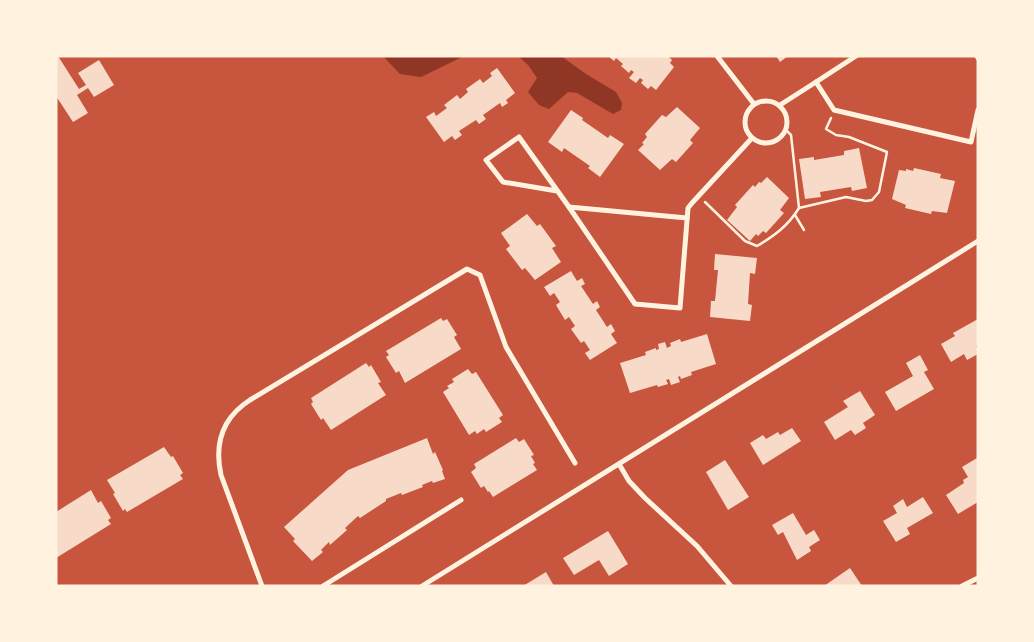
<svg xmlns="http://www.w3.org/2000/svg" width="1034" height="642" font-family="Poppins,sans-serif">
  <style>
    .water { fill: #8f3625 }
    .building { fill: #f7dbc8 }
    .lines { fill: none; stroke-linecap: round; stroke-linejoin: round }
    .path { stroke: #fff3e0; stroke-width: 2.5 }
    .minor { stroke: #fff3e0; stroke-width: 5 }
  </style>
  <rect width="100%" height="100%" fill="#c8553d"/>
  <g class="water">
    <polygon points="383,56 464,56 421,77 400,74"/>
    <polygon points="518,56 561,56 586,74 616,92 622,103 621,110 613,114 577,93 568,92 549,109 539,105 528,92 537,78 528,65"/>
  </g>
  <g class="building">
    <polygon points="58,56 79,89 86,85 78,73 99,60 114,85 94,97 88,88 77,95 88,113 73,122 56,96 56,57"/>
    <polygon points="608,56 668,56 672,60 670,63 674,67 656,90 651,86 648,89 641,83 643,80 640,78 636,83 629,78 634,72 631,70 629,73 621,66 623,64 616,58 614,61"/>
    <polygon points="776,56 788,56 780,62"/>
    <polygon points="497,68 515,93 506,100 508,103 502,107 500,103 483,115 486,119 479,124 476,120 459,131 462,135 455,140 452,136 444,142 426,117 434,112 436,116 447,108 444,105 457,95 460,99 468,92 466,89 480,79 483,83 492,76 490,73"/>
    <polygon points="677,107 700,128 690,140 693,143 676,162 672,159 660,170 638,150 644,144 642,143 647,137 645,134 662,115 666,117"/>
    <polygon points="571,110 583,118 582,120 608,138 610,135 624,144 600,177 588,168 590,166 564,148 562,152 548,142"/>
    <polygon points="859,148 867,188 852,191 851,187 820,192 821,197 805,199 799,159 814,157 814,160 844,155 844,151"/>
    <polygon points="914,168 941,174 940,178 955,181 947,213 932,211 931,214 905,208 906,205 892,199 899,170 906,171 906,169 913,171"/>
    <polygon points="767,177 789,198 780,210 784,213 766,233 763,231 758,236 756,234 750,241 727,220 737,207 735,205 753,185 755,187 759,182 761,183"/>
    <polygon points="527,214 537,226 540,224 556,246 552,248 561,262 535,280 525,268 522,270 506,249 510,246 501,233"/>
    <polygon points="715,254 757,258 755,274 750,273 748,304 752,305 750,321 710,317 711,301 715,301 718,270 714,270"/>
    <polygon points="571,271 577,281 582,278 585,284 581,286 593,304 597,301 600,307 596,310 607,327 611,324 615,331 611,334 617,343 590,360 585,353 590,350 584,341 581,343 571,329 575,326 569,317 565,320 556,305 560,302 554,293 550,296 544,287"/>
    <polygon points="441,318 443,321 447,319 457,335 454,337 461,349 405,383 399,371 396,373 386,357 389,355 386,351"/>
    <polygon points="978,319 978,346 976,346 978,349 978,354 967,360 964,354 951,362 941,344 955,336 953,333"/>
    <polygon points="707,334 716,364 691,372 692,375 681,379 680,376 678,377 680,382 671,385 669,379 666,380 668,384 658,387 657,385 630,393 620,363 646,355 645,352 656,348 656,350 659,349 658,344 665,342 667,348 671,346 670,343 680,339 681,342"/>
    <polygon points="920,355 928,370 924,372 934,389 896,411 885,392 913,376 906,363"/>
    <polygon points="366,363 369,367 371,365 381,382 378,383 386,395 331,430 323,418 321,420 311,404 313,402 311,398"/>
    <polygon points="468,369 472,374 476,372 503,415 499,418 502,422 486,432 484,429 477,434 475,431 469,435 443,392 449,388 447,386 454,382 452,379"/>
    <polygon points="860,391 875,415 863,423 866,428 855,435 851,430 835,440 824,422 848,407 843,401"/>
    <polygon points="792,428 801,441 763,465 750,443 763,435 766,439 778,432 780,435"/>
    <polygon points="427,438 433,454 435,452 443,470 442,471 445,479 433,483 432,481 422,485 423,487 402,495 401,493 386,499 386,501 360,518 358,516 345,528 347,530 330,545 329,542 321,550 323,552 312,561 293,541 295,539 284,527 348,470"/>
    <polygon points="516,438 519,442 524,439 534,455 531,456 535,463 533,464 537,470 493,497 489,491 488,492 484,486 481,488 471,472 476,468 474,464"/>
    <polygon points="164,447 171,457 173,456 183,473 180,475 183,479 127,512 125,509 123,511 113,494 115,493 107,480"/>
    <polygon points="977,458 978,460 978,502 958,514 946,495 964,483 963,480 968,477 962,467"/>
    <polygon points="725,460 749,497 728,510 706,472"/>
    <polygon points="91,490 98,503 101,501 111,518 108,520 111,524 56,558 56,512"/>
    <polygon points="923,497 933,513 907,528 910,534 896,542 883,521 897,513 893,506 903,499 907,507"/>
    <polygon points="793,513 806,535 814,530 820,540 809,547 811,551 797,560 783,532 778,535 772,525"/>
    <polygon points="608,531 628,564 609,576 599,560 574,575 563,558"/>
    <polygon points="850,568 862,586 824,586"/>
    <polygon points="546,572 554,586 523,586"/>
  </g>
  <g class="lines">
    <g class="path">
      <path d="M705 202 745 241 757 246C774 236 788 226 799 208L791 135 786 130"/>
      <polyline points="799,208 846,197 866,201 872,200 879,192 887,152 849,137 836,135 826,129 831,118"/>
      <polyline points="795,215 804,230"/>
    </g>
    <g class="minor">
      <polyline points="717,56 754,104"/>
      <polyline points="856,56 816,82 834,110 971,142 978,110"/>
      <polyline points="977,56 978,58"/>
      <circle cx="766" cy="122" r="21"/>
      <polyline points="780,105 816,82"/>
      <polyline points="557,191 503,182 486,160 519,137 569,207 687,218"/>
      <polyline points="569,207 635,304 680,308 688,208 692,203 752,138"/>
      <polyline points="619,464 629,481 645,498 697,546 731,586"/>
      <path d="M262 586 221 475C214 443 222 418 250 400L467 269 480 275 506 347 575 463"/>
      <polyline points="323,586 461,500"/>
      <polyline points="422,586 978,241"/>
      <polyline points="962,586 978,578"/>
    </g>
  </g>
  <rect width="1034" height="642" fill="none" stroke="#fff3e0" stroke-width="115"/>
</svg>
